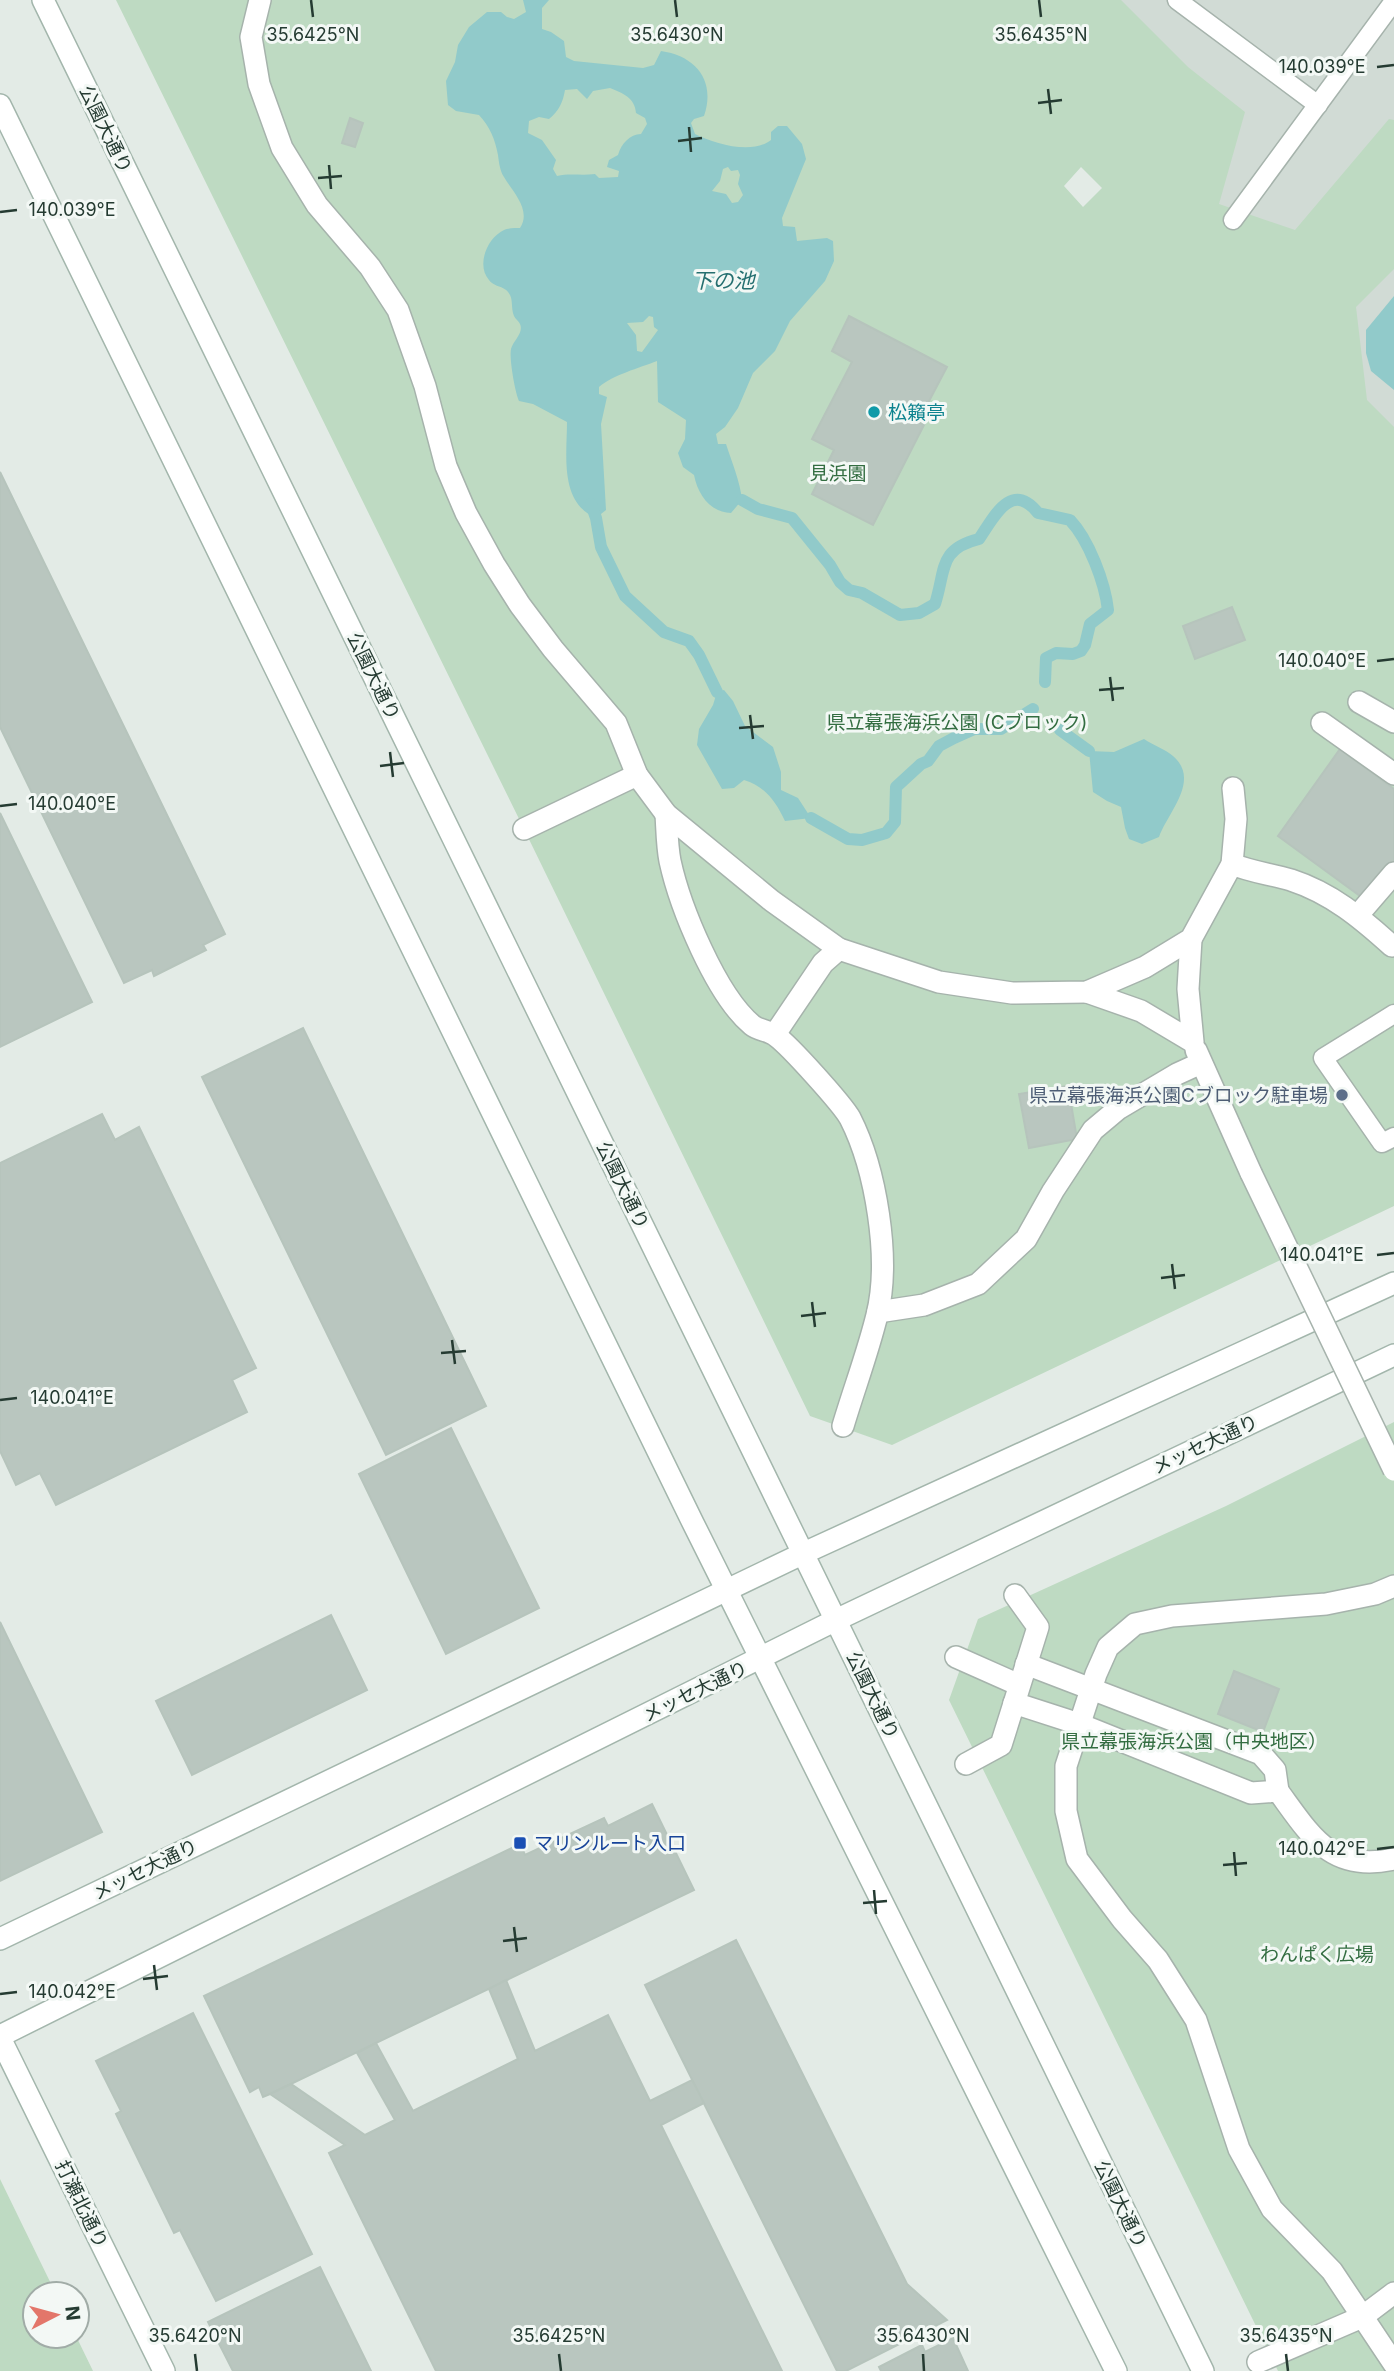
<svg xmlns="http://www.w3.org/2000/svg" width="1394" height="2371" font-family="Inter,'Noto Sans JP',sans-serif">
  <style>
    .built { fill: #d1dbd5 }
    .green { fill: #bedac2; fill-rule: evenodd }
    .water { fill: #91caca; fill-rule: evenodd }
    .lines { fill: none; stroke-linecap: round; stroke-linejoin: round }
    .stream { stroke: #91caca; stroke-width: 12 }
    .building { fill: #b9c6bf; stroke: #b6c4bc; stroke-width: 2 }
    .lane-casing { stroke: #a6b3ac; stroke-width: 21 }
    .street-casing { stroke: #a6b3ac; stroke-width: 24 }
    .secondary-casing { stroke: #a3b6ac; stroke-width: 24 }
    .lane { stroke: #fff; stroke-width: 18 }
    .street { stroke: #fff; stroke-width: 21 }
    .secondary { stroke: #fff; stroke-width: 21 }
    .street-bridge-casing { stroke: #a6b3ac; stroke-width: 24; stroke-linecap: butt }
    .street-bridge { stroke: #fff; stroke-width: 21 }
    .ticks { fill: none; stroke: #253b32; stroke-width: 2.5 }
    .culture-dot { fill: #0f9aa8; stroke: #f3f8f5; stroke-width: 2.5 }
    .service-dot { fill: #5c6f8a; stroke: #f3f8f5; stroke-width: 2.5 }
    .transit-dot { fill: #1a4fb4; stroke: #f3f8f5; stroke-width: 2.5 }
    .labels { text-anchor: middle; stroke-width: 6; stroke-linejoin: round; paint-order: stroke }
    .street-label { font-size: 19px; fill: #253b32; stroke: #f3f8f5 }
    .culture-label { font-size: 19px; fill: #0d838f; stroke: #f3f8f5; text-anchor: start }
    .park-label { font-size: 19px; fill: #336d41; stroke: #f3f8f5 }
    .service-label { font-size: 19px; fill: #4e5e75; stroke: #f3f8f5; text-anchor: end }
    .transit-label { font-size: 19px; fill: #164399; stroke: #f3f8f5; text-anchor: start }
    .water-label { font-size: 21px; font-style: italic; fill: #256f70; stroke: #f3f8f5 }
    .ticks-label { font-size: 18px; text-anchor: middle; fill: #253b32; stroke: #f3f8f5; stroke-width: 6; stroke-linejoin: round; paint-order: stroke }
  </style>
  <rect width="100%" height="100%" fill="#e3ebe6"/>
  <polygon class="built" points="935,0 1394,0 1394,508"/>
  <g class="green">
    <path d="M116 0H1121L1188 67 1245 112 1219 204 1295 230 1389 119 1394 120V269L1356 307 1367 400 1394 427V1206L892 1445 810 1416 524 829ZM1081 167 1102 188 1083 207 1064 186Z"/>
    <polygon points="1394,1422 1394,2371 1278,2371 949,1700 978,1619 1226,1506"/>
    <polygon points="0,2179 56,2294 35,2294 35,2336 76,2336 93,2371 0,2371"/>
  </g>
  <g class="water">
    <path d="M523 0H549L542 8V29L551 32 564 41 566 57 574 61 643 68 654 65 661 51C696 56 716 81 704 116L694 119 691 123 695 134C715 144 752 155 771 140V132L778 126H787L802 144 806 159 782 218 783 226 795 227 797 241 827 238 833 241 834 261 825 281 790 321 775 351 753 373 738 408 725 427 716 434 718 444H726C732 463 740 481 742 500L731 513C710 512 698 495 694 475L683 467 678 453 685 439 686 420 658 402 657 361C639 368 613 375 599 387V394L607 397 601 424 606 510 596 518C559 502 567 455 567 422L533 404 519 401C515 392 509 358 511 349 513 341 524 333 520 324 519 321 515 319 514 316 511 309 513 301 510 295 505 285 495 288 489 280 476 265 487 238 504 230 508 228 516 228 520 228 532 210 512 191 504 177 500 171 499 163 498 155 495 139 490 127 479 115L456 111 448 105 446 81 455 62 458 45 469 27 487 12H501L507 17 514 19 526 12ZM610 88C623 93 635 98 636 113L645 118 647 124 641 134C630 134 621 144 618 155L609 160 607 167 619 171 618 177 599 178 595 174C581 176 570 173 557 176L553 169 556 160 542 140 528 133 529 121 539 117 549 119C559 111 563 102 565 90L577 89 587 99 593 91ZM728 167 731 171 738 170 740 175 738 184 743 195 738 202 732 203 726 194 712 191 720 181 723 169ZM649 316 653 317 654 327 658 330 642 352 637 351 636 335 627 323 643 322Z"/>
    <polygon points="1394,296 1394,390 1371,371 1366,353 1366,330"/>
    <path d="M724 690 733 701 745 726 773 747 781 772V790L798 798 811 818 785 821C776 802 765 786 744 780L734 788 722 789 697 745 699 729 713 705 717 692Z"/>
    <path d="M1144 739C1153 745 1165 749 1173 756 1201 780 1168 812 1159 837L1142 844 1129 839 1125 828 1121 807 1107 801 1093 792 1089 751 1114 752Z"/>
  </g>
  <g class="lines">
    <g class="stream">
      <path d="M742 500 758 509 792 518 830 565 840 582 849 590 862 593 900 615 919 613 935 604C946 570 938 549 979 539 993 519 1011 479 1038 513L1070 520C1089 540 1105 583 1108 610L1090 624 1085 645 1081 651 1073 654 1056 653 1046 658 1045 682"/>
      <polyline points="591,504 596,518 601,547 625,596 664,632 689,641 699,655 717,692"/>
      <polyline points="1060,730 1089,751"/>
      <polyline points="811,818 848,839 862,840 886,833 895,822 896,787 921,764 928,761 939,746 954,738 974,729 1001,729 1033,709"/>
    </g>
  </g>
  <g class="building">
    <polygon points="350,118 363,123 355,147 342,143"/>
    <polygon points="849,316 947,367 918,422 924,425 873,525 812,494 834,450 812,439 852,362 832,351"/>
    <polygon points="0,472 225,934 203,945 206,950 154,976 152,970 124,983 0,727"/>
    <polygon points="1232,607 1245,640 1195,659 1183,626"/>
    <polygon points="1340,749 1394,789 1394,864 1367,901 1278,836"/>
    <polygon points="0,813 92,1002 0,1047"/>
    <polygon points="303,1028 486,1406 386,1455 202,1077"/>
    <polygon points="1068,1086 1077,1139 1029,1148 1019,1094"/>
    <polygon points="102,1114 115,1140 139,1127 256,1368 232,1380 247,1412 56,1505 40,1473 16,1485 0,1451 0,1163"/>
    <polygon points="451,1428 539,1608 446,1654 359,1474"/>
    <polygon points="331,1615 367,1690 192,1775 156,1701"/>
    <polygon points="0,1622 102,1832 0,1881"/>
    <polygon points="1234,1671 1279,1689 1263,1732 1218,1714"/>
    <polygon points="652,1804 694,1890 270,2094 263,2097 259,2087 250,2092 204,1996 520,1844 525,1855 604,1818 608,1826"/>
    <polygon points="736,1940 907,2284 947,2320 846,2371 837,2371 645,1985"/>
    <polygon points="506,1980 535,2051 608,2015 650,2101 692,2080 704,2103 661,2125 782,2371 436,2371 329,2153 345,2145 270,2094 291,2084 365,2135 395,2120 357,2053 376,2043 413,2111 518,2059 489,1989"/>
    <polygon points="193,2013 312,2254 216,2301 180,2230 174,2233 116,2114 121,2111 96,2061"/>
    <polygon points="320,2267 371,2371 233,2371 208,2322"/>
    <polygon points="953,2338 968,2371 881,2371 879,2367 922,2345 925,2352"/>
  </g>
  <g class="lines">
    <g class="lane-casing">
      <g id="lane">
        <polyline points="1177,0 1318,105"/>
        <polyline points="1233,220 1394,1"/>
        <polyline points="1394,1014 1323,1058 1382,1143 1394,1137"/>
      </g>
    </g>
    <g class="street-casing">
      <g id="street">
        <polyline points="260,0 251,37 259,84 282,148 317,205 370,267 398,310 425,386 446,466 466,513 494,564 520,605 553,649 616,723 637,775 666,814 772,901 839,949 939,982 1012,993 1087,992 1145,967 1191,939 1232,864 1236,819 1233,788"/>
        <polyline points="1359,702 1394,722"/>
        <polyline points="1322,723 1394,774"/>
        <path d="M666 814C667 829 667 846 670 861 680 907 716 995 752 1025 759 1031 769 1030 776 1036 790 1046 842 1104 850 1118 876 1169 891 1259 877 1315 868 1352 854 1389 843 1426"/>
        <polyline points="524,829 637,775"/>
        <path d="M1232 864C1251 872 1271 874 1291 880 1331 893 1361 918 1392 946"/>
        <polyline points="1358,915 1394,873"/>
        <polyline points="1087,992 1141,1011 1193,1042 1188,989 1191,939"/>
        <polyline points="775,1034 823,963 839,949"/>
        <polyline points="1196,1050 1251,1173"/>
        <polyline points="878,1312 924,1305 978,1284 1026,1239 1053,1191 1093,1130 1118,1109 1177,1074 1201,1063"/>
        <polyline points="1394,1586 1375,1594 1326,1604 1172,1616 1135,1624 1108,1647 1096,1674 1066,1766 1066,1811 1077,1859 1122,1919 1158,1960 1196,2020 1239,2149 1272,2209 1332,2271 1394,2364"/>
        <polyline points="956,1657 1019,1685"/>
        <polyline points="1026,1664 1261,1754 1275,1770 1278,1791"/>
        <path d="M1014 1703 1079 1724 1251 1793 1278 1791C1311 1836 1331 1873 1394 1859"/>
        <polyline points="966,1764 1001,1745 1038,1627 1015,1595"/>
        <polyline points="1258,2362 1362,2317 1394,2293"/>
      </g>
    </g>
    <g class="secondary-casing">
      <g id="secondary">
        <polyline points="43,0 1203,2371"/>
        <polyline points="0,105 693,1523 1116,2371"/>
        <polyline points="0,1939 804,1553 1394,1283"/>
        <polyline points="0,2036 836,1620 1394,1355"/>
        <polyline points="0,2038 164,2371"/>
      </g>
    </g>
    <use href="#lane" class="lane"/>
    <use href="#street" class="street"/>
    <use href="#secondary" class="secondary"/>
    <g class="street-bridge-casing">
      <polyline id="street-bridge" points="1251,1173 1394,1470"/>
    </g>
    <use href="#street-bridge" class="street-bridge"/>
  </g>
  <path class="ticks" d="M311 0 313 17M675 0 677 17M1039 0 1041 17M1377 67 1394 65M1048 89 1051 114M1038 103 1062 100M689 127 691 152M678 141 702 138M329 165 331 189M318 178 342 176M0 212 17 210M1377 661 1394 659M1110 677 1113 701M1099 690 1124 688M750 715 753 739M739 728 764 726M390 752 393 777M380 766 404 763M0 806 17 804M1377 1255 1394 1253M1172 1264 1175 1289M1161 1278 1185 1275M812 1302 815 1327M801 1316 826 1313M452 1340 455 1364M441 1353 466 1351M0 1400 17 1398M1377 1849 1394 1847M1234 1852 1236 1876M1223 1865 1247 1863M874 1890 876 1914M863 1903 887 1901M514 1927 517 1952M503 1941 527 1938M154 1965 157 1990M143 1979 168 1976M0 1994 17 1992M195 2354 197 2371M559 2354 561 2371M923 2354 924 2371M1286 2354 1288 2371"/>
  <circle class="culture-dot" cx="874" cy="412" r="7"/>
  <circle class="service-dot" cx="1342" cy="1095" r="7"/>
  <rect class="transit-dot" x="513" y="1836" width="14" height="14" rx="3.5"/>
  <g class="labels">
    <g class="street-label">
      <text transform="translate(106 129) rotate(64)" y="7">公園大通り</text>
      <text transform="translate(374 676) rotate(64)" y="7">公園大通り</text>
      <text transform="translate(623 1185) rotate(64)" y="7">公園大通り</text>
      <text transform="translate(1205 1444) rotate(-25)" y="7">メッセ大通り</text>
      <text transform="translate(695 1691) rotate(-26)" y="7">メッセ大通り</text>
      <text transform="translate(873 1695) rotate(64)" y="7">公園大通り</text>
      <text transform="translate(145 1869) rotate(-26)" y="7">メッセ大通り</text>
      <text transform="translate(82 2204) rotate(64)" y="7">打瀬北通り</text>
      <text transform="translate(1121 2204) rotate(64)" y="7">公園大通り</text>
    </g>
    <g class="culture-label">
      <text x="888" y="419">松籟亭</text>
    </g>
    <g class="park-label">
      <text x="838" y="480">見浜園</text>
      <text x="957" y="729">県立幕張海浜公園 (Cブロック)</text>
      <text x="1194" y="1748">県立幕張海浜公園（中央地区）</text>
      <text x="1317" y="1961">わんぱく広場</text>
    </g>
    <g class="service-label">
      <text x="1328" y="1102">県立幕張海浜公園Cブロック駐車場</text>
    </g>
    <g class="transit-label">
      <text x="534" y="1850">マリンルート入口</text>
    </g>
    <g class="water-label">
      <text x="723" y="288">下の池</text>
    </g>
  </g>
  <g class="ticks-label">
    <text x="313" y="41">35.6425°N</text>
    <text x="677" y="41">35.6430°N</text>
    <text x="1041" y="41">35.6435°N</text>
    <text x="1322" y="73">140.039°E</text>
    <text x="72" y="216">140.039°E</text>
    <text x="1322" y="667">140.040°E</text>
    <text x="72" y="810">140.040°E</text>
    <text x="1322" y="1261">140.041°E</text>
    <text x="72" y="1404">140.041°E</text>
    <text x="1322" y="1855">140.042°E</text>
    <text x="72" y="1998">140.042°E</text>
    <text x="195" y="2342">35.6420°N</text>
    <text x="559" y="2342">35.6425°N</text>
    <text x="923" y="2342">35.6430°N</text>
    <text x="1286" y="2342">35.6435°N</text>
  </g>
  <g transform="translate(56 2315) rotate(84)"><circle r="33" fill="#f3f8f5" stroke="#a1aca7" stroke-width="2"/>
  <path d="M0-5L12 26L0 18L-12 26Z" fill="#e3766a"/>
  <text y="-10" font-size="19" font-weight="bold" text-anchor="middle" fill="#253b32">N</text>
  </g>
</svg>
